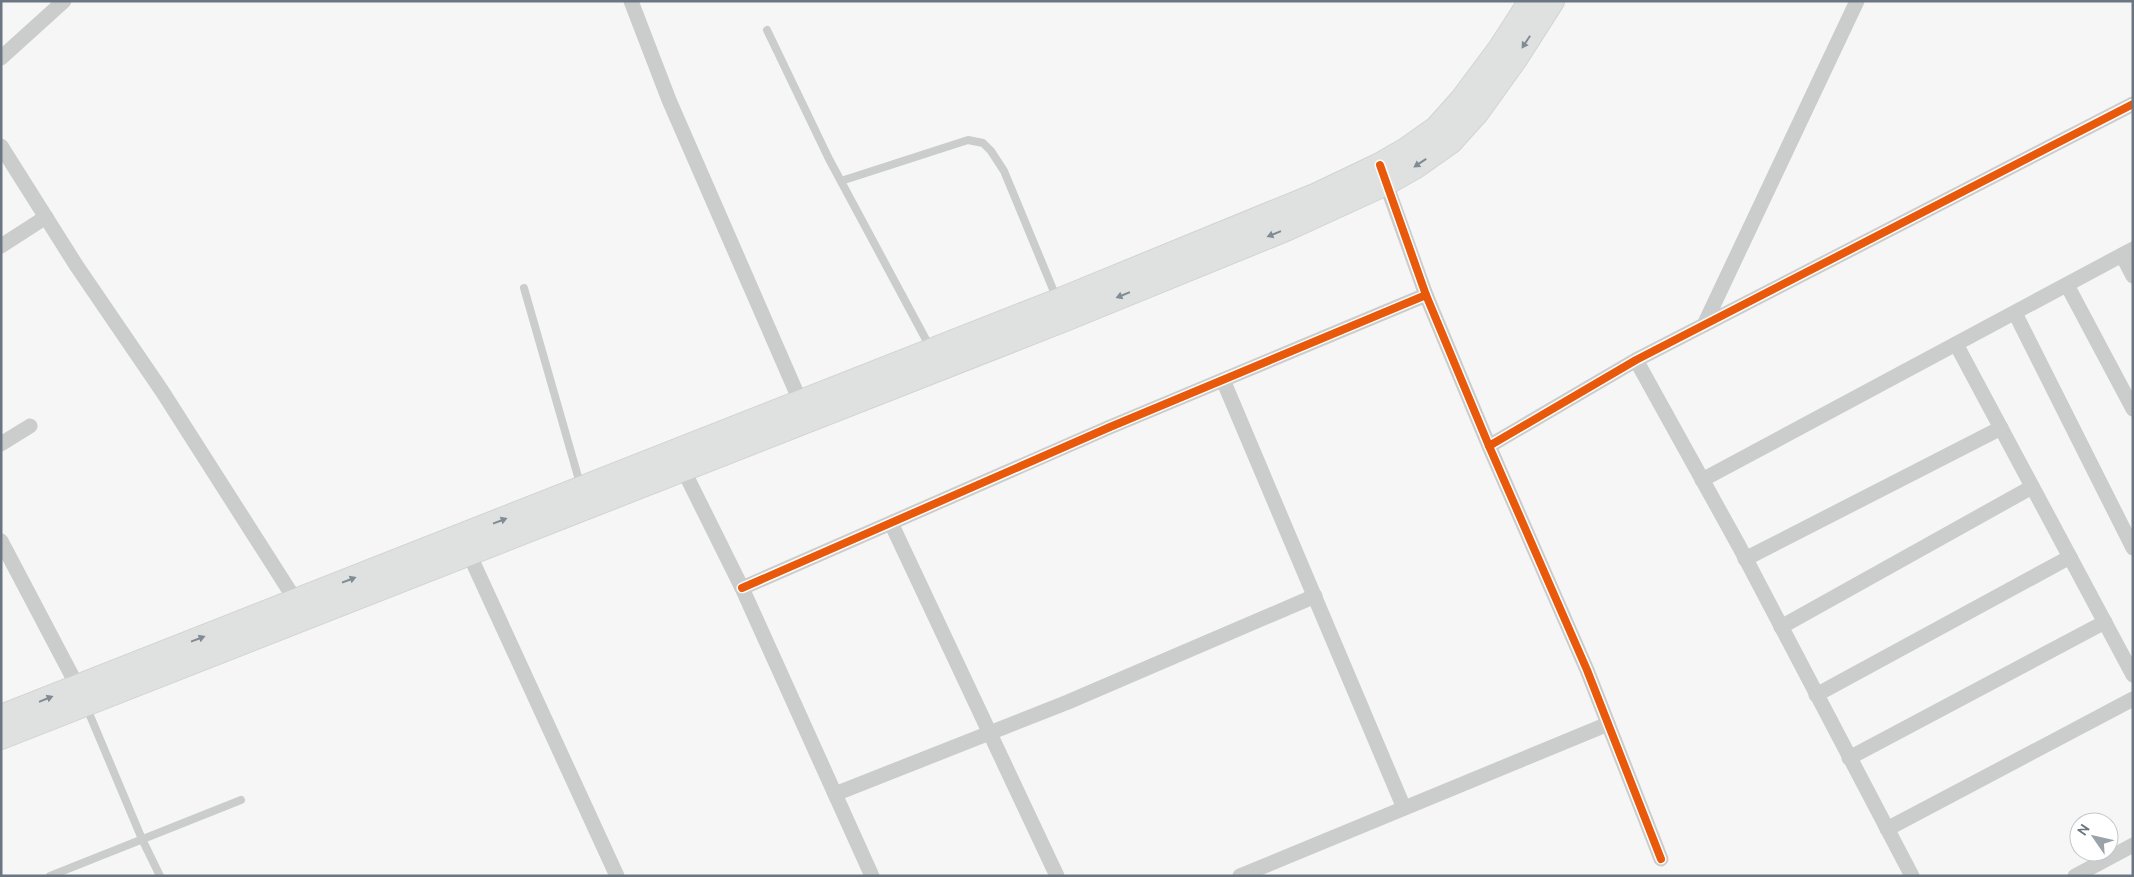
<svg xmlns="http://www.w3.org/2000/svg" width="2134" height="877" font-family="Ubuntu,sans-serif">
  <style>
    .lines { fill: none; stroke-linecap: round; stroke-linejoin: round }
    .primary-casing { stroke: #d2d3d4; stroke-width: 26 }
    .lane { stroke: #cbcccc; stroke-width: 8 }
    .street { stroke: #cbcccc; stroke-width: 15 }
    .primary { stroke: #dfe0e0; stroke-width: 24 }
    .cycleway-casing { stroke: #fff; stroke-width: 11 }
    .cycleway { stroke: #e8590c; stroke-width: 8 }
    .oneway { fill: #818b94 }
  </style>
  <rect width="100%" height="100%" fill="#f6f6f6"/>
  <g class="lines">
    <g class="primary-casing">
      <g id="primary">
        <polyline points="1,717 1058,301 1317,195 1380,165 1406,150 1437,128 1462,100 1500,49 1531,1"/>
        <polyline points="1,737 1065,319 1288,228 1386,183 1416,166 1450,142 1477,112 1515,59 1552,1"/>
      </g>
    </g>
    <g class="lane">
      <polyline points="767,30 829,159 931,349"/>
      <polyline points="841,181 968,140 983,143 991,151 1004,171 1057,299"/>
      <polyline points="524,288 581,487"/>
      <polyline points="86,706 142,839 160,876"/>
      <polyline points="50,876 241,800"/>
    </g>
    <g class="street">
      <polyline points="631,1 669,100 801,403"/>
      <polyline points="1,58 64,1"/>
      <polyline points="1,146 76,265 162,391 296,601"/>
      <polyline points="1383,175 1426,295 1489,446 1587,670 1661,859"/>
      <polyline points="1,246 46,217"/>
      <polyline points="2122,255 2133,276"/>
      <polyline points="2067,285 2133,409"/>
      <polyline points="2015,313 2133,548"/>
      <polyline points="1704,325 1857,1"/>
      <polyline points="1956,344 2133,675"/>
      <polyline points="1636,360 1739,546 1912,876"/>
      <polyline points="1223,380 1404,808"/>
      <polyline points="1,444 30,426"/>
      <polyline points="1489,446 1636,360 2133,104"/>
      <polyline points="680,463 742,588 872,876"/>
      <polyline points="1702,480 2133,249"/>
      <polyline points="891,523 1057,876"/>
      <polyline points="1,541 81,693"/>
      <polyline points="465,545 617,876"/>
      <polyline points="1745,559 2001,428"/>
      <polyline points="742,588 1110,427 1426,295"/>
      <polyline points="1781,627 2032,487"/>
      <polyline points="1816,695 2070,557"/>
      <polyline points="1849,758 2105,622"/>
      <polyline points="835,794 1068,702 1315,596"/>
      <polyline points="1887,829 2133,699"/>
      <polyline points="1240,876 1608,724"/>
      <polyline points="2075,876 2133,845"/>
    </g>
    <use href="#primary" class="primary"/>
    <g class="cycleway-casing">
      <g id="cycleway">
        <polyline points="1380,165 1426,295 1489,446 1587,670 1661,859"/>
        <polyline points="1489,446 1636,360 2133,104"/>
        <polyline points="742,588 1110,427 1426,295"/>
      </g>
    </g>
    <use href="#cycleway" class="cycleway"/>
  </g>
  <defs><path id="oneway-solid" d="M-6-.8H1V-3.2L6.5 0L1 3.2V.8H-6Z" transform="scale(1.25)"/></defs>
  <g class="oneway">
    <use href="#oneway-solid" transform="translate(1526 42) rotate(123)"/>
    <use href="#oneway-solid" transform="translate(1420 163) rotate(146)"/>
    <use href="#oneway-solid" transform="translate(1274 234) rotate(158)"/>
    <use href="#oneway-solid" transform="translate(1123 295) rotate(158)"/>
    <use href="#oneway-solid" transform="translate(500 521) rotate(-21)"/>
    <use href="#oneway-solid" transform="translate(349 580) rotate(-21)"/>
    <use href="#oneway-solid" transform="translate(198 639) rotate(-21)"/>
    <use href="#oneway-solid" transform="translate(46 699) rotate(-22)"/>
  </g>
  <rect width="2134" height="877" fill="none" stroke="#6a7681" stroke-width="5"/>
  <g transform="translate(2094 837) rotate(304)"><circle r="24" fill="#ffffff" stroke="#c3c8cd"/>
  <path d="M0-4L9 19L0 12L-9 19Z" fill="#9ba3aa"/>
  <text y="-8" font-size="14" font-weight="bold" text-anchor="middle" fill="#6a7681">N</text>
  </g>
</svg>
